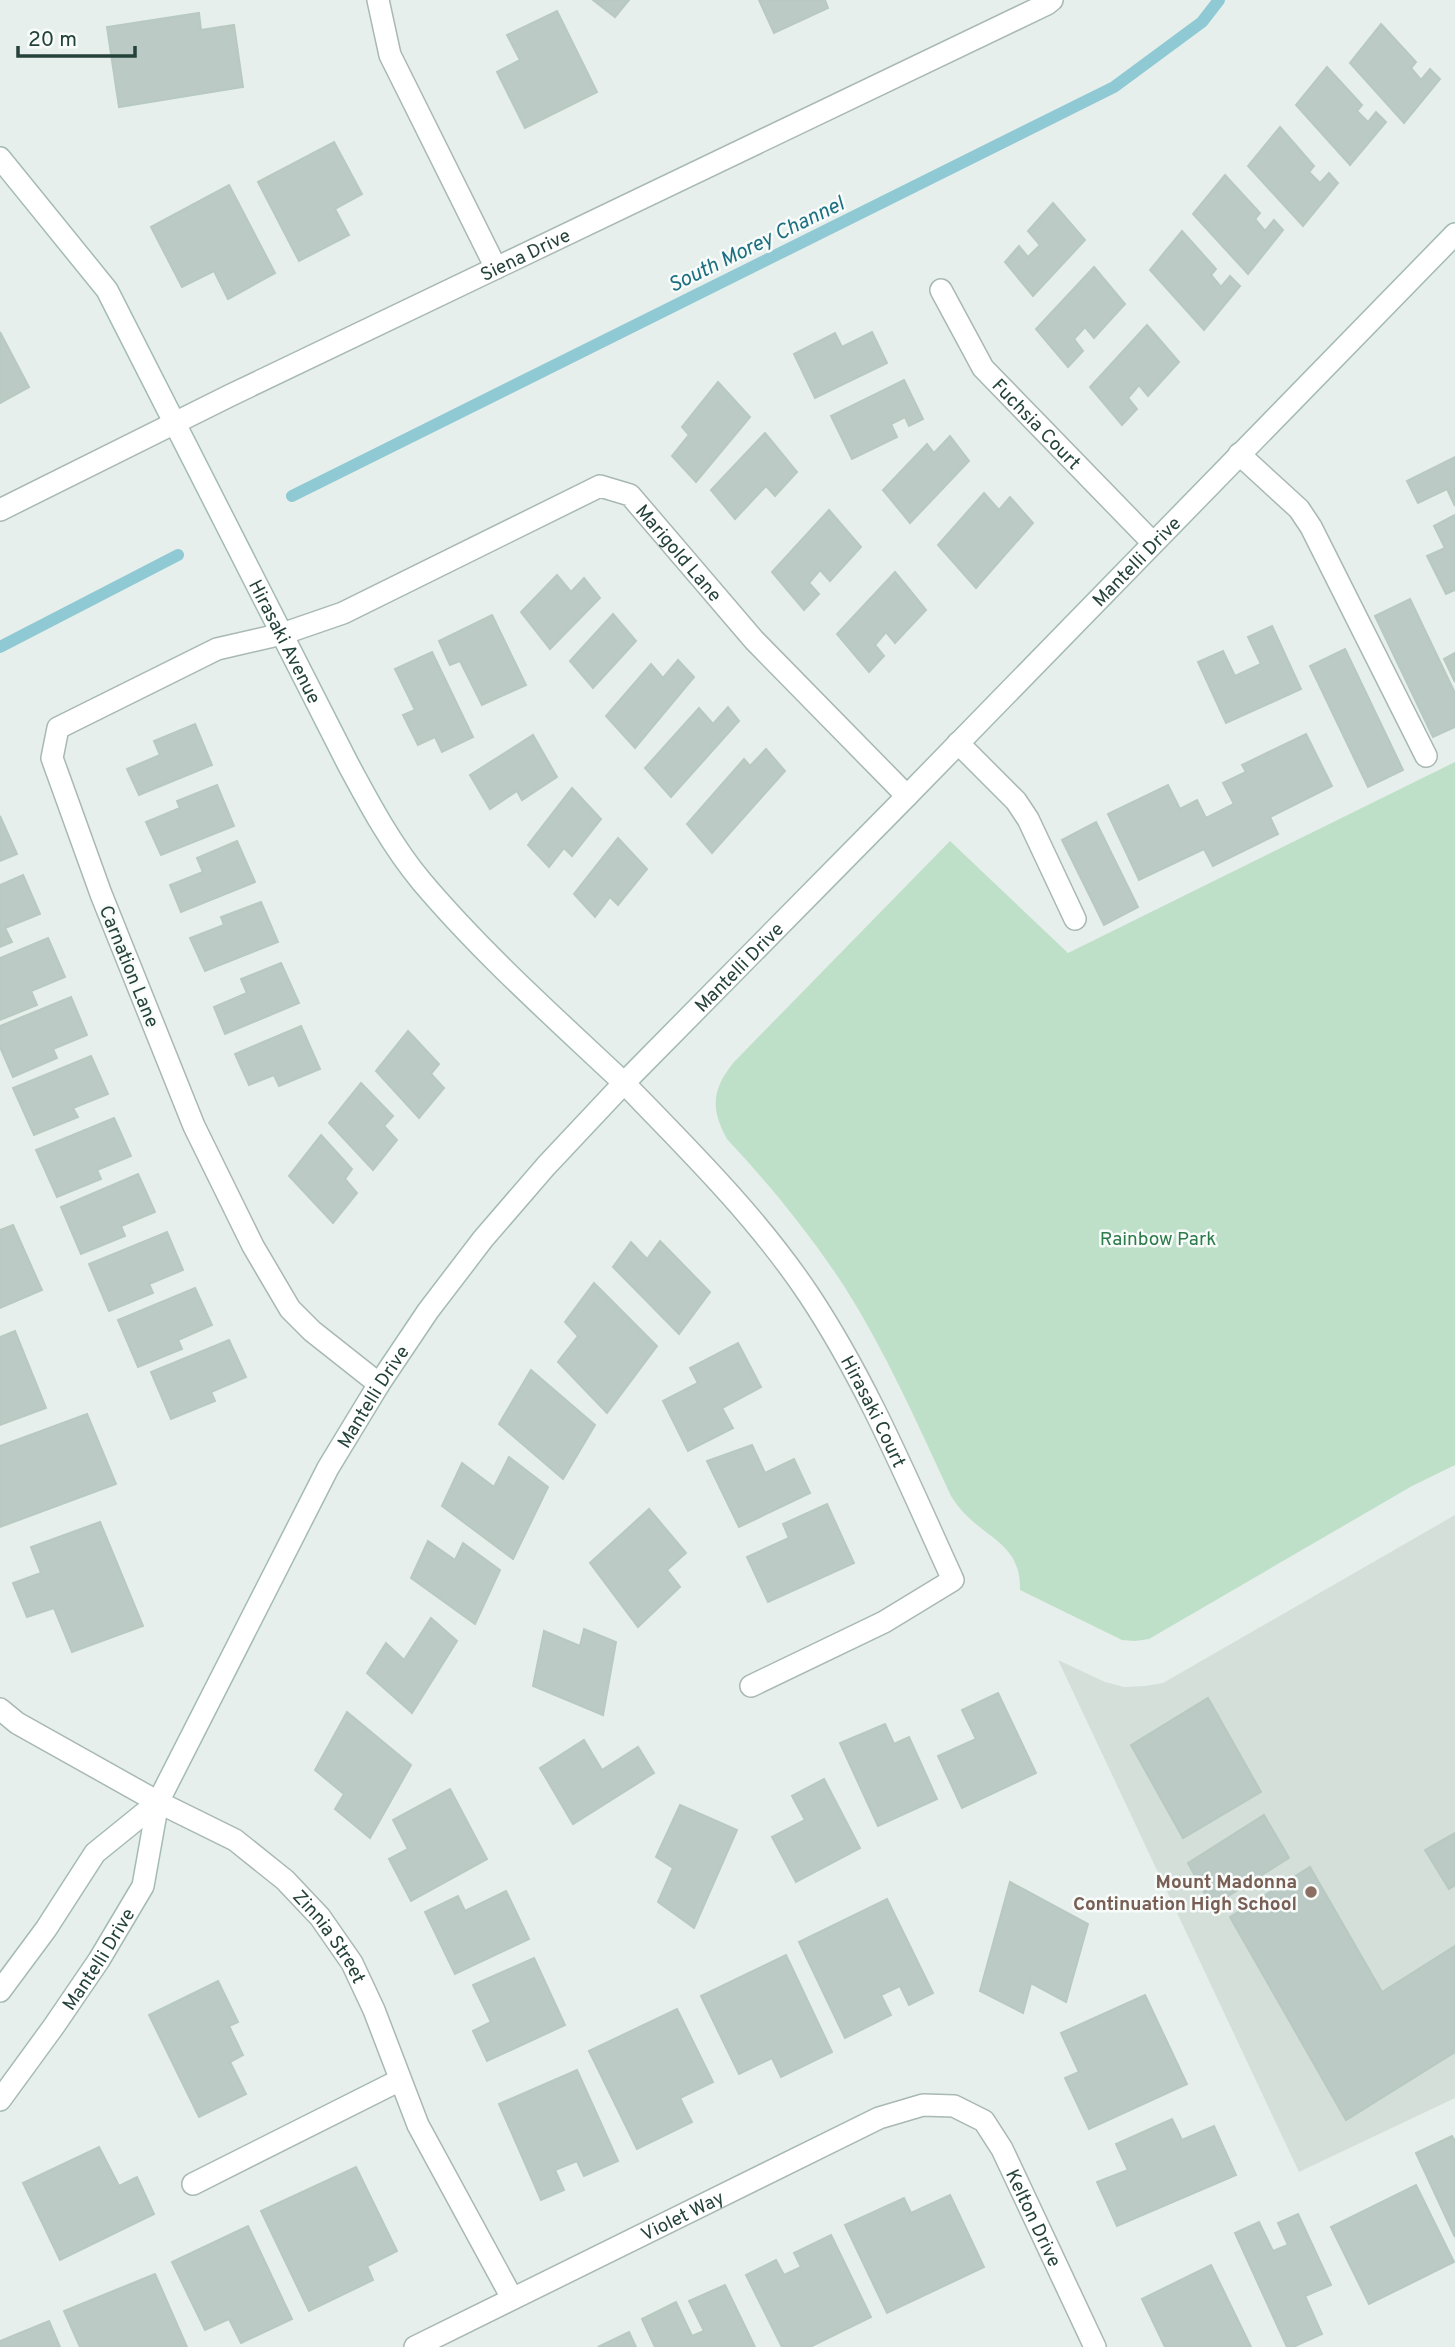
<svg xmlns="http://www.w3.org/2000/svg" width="1455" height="2347" font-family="Overpass,sans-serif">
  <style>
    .built { fill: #d4dfda }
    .green { fill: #bfe0c8 }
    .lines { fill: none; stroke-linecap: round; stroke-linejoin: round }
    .stream { stroke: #8ec9d4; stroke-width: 12 }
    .building { fill: #bbcac4; stroke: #b8c9c2; stroke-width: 2 }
    .lane-casing { stroke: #a8b8b2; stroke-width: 24 }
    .street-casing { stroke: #a8b8b2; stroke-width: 24 }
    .secondary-casing { stroke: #a4bbb3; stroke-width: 24 }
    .lane { stroke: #fff; stroke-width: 21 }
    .street { stroke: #fff; stroke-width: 21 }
    .secondary { stroke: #fff; stroke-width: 21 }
    .education-dot { fill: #8d6e63; stroke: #f7fbf9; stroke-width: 2.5 }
    .labels { text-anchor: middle; stroke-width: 5; stroke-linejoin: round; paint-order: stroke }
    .street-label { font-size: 19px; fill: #24423a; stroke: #f7fbf9 }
    .park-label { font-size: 19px; fill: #2d7a4b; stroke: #f7fbf9 }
    .education-label { font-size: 19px; font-weight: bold; fill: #785e54; stroke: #f7fbf9; text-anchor: end }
    .water-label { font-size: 21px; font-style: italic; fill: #1c6f80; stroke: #f7fbf9 }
  </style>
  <rect width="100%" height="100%" fill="#e6efeb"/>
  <polygon class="built" points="1455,1515 1455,2098 1299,2172 1058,1660 1105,1682 1124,1687 1145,1686 1163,1683"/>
  <path class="green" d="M1455 762V1465L1412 1486 1149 1639 1135 1641 1122 1640 1020 1590C1021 1546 990 1540 965 1514 960 1509 955 1502 951 1496 918 1425 886 1352 844 1286 810 1234 770 1185 727 1139 710 1108 712 1089 734 1062L950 841 1068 953Z"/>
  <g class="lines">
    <g class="stream">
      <polyline points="292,496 1114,87 1202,22 1219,0"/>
      <polyline points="0,647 178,555"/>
    </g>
  </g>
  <g class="building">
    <polygon points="593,0 629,0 615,17"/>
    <polygon points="759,0 825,0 828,8 774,33"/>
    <polygon points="557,11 597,92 525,128 497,72 520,60 507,35"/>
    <polygon points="199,13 201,30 234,25 243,87 119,107 107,27"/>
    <polygon points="1381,24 1416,62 1411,68 1421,80 1430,69 1440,79 1404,123 1350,63"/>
    <polygon points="1327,67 1362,105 1357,111 1368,122 1376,112 1386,122 1350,165 1296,105"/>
    <polygon points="1280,127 1314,166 1309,172 1320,183 1329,173 1338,183 1303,226 1248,166"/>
    <polygon points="334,142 362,194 335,209 349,235 299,261 258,182"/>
    <polygon points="1225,175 1260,213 1255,219 1265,231 1274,220 1283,230 1248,274 1193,214"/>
    <polygon points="229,185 275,273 228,299 214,271 182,287 151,227"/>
    <polygon points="1053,203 1085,240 1033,296 1005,262 1019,246 1028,257 1040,245 1028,231"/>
    <polygon points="1182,231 1216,269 1211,275 1221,287 1230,276 1240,286 1204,330 1150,270"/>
    <polygon points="1094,267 1125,304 1094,338 1085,327 1074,339 1083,351 1068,367 1036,329"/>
    <polygon points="1147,325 1179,362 1148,396 1139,385 1128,398 1137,409 1122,425 1090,387"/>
    <polygon points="0,332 29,387 0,403"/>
    <polygon points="872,332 887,363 815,398 794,354 835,333 842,347"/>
    <polygon points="904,380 923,419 909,426 905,417 891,424 897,437 852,459 831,416"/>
    <polygon points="718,382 750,417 696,482 672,456 689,435 682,427"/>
    <polygon points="765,433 797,472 775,496 766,486 735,519 711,490"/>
    <polygon points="950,436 969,461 910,523 883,490 927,444 934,453"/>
    <polygon points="1455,457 1455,506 1447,489 1418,503 1407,481"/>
    <polygon points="984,493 999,510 1010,497 1033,523 976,588 938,545"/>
    <polygon points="829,510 861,547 830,581 820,570 809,583 819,594 804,610 772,572"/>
    <polygon points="1455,515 1455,590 1446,594 1427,556 1445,548 1434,526"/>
    <polygon points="895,572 926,610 895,643 886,632 875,645 884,656 869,672 837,634"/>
    <polygon points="557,575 571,592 584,578 600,598 550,649 521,612"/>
    <polygon points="1410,599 1455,693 1455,727 1433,737 1375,616"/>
    <polygon points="613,614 636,641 593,688 570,661"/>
    <polygon points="492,615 526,685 482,705 460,661 450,665 439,641"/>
    <polygon points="1272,626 1301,689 1226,723 1198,662 1223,651 1235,676 1261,664 1248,637"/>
    <polygon points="1345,649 1403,770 1368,787 1310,666"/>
    <polygon points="432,652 473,737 442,752 435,737 418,745 403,715 415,710 395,669"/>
    <polygon points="1455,653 1455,682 1444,659"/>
    <polygon points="678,660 694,677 635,748 606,716 651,664 663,678"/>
    <polygon points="728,707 739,721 671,797 645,768 699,708 713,724"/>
    <polygon points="195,724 212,765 139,795 127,769 160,755 154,741"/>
    <polygon points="1306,734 1332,786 1270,817 1278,834 1213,866 1204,849 1139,880 1108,814 1168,785 1180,809 1197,800 1206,818 1234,804 1223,783 1246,772 1242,765"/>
    <polygon points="533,735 557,777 522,800 517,791 490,809 470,775"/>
    <polygon points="766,749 785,771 712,853 687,824 744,759 750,766"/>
    <polygon points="217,785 234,826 161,855 146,822 180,808 177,801"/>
    <polygon points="572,788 601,819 572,856 564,848 549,867 528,845"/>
    <polygon points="0,816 17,854 0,861"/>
    <polygon points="1096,822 1138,907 1104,925 1062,840"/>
    <polygon points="618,838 647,869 618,905 610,897 595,917 574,894"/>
    <polygon points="237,841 255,882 181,912 170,885 203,872 197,858"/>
    <polygon points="23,875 40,914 5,928 12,942 0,947 0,885"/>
    <polygon points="261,902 278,942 205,971 190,938 224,925 221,917"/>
    <polygon points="48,938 65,977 31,991 37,1005 0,1020 0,958"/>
    <polygon points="281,963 299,1003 225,1034 214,1007 247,993 241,979"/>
    <polygon points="71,997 87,1035 53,1049 57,1058 13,1077 0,1047 0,1026"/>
    <polygon points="301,1026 320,1069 279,1086 274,1075 249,1085 235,1054"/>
    <polygon points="408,1031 439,1064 431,1074 444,1088 419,1118 376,1071"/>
    <polygon points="91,1056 108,1094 73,1108 78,1117 34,1135 13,1088"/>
    <polygon points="361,1083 393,1116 384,1126 397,1140 373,1170 329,1123"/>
    <polygon points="114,1118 131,1156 97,1170 101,1179 57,1197 36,1150"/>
    <polygon points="321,1135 352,1169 345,1179 357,1193 333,1223 289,1176"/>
    <polygon points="138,1174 155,1212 121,1226 125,1236 81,1254 61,1207"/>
    <polygon points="13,1225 42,1290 0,1308 0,1230"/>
    <polygon points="167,1232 183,1270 149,1284 153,1293 109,1311 89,1264"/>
    <polygon points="660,1241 710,1292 679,1334 613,1267 631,1242 647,1259"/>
    <polygon points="594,1283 657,1346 607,1413 558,1362 578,1336 565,1322"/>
    <polygon points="195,1288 212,1325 178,1340 182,1349 138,1367 118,1320"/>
    <polygon points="15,1331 46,1408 0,1425 0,1337"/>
    <polygon points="229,1340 246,1377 211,1392 215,1401 171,1419 151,1372"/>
    <polygon points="738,1343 761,1387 722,1408 733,1428 688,1451 663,1401 698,1383 690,1368"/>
    <polygon points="531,1370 595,1425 563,1479 499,1424"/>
    <polygon points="87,1414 116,1484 0,1527 0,1446"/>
    <polygon points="752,1445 765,1473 794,1459 810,1493 739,1527 707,1461"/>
    <polygon points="509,1457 548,1487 513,1559 442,1506 462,1463 494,1487"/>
    <polygon points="827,1504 854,1563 768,1602 747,1557 789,1538 783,1524"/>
    <polygon points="649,1509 686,1553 667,1570 680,1587 638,1627 590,1563"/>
    <polygon points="100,1522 143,1626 72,1652 54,1608 27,1617 13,1583 41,1573 31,1547"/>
    <polygon points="428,1541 455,1560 463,1543 500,1570 475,1624 411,1578"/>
    <polygon points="431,1618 457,1641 412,1713 367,1673 386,1643 404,1660"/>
    <polygon points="584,1629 616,1642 603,1715 533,1686 544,1631 580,1646"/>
    <polygon points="998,1693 1036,1773 962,1808 938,1756 976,1739 962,1710"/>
    <polygon points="1208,1698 1261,1792 1183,1838 1131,1745"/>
    <polygon points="347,1712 411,1765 370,1838 335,1809 344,1794 315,1770"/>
    <polygon points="885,1724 894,1744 909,1737 937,1799 878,1826 840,1743"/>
    <polygon points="584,1740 602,1770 638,1747 654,1773 573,1824 540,1768"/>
    <polygon points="824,1779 860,1848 796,1882 772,1837 805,1820 792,1796"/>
    <polygon points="450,1789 487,1859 411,1901 389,1859 408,1849 393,1820"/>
    <polygon points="680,1805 737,1830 694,1928 658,1902 673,1868 656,1857"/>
    <polygon points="1264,1815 1289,1858 1212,1906 1188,1863"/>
    <polygon points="1455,1833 1455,1885 1449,1889 1425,1850"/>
    <polygon points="1310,1867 1382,1992 1455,1946 1455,2052 1346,2120 1230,1917"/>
    <polygon points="1010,1882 1088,1924 1066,2002 1031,1983 1023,2013 980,1991"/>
    <polygon points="506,1891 529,1939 455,1974 425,1912 458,1896 465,1911"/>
    <polygon points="887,1899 933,1993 909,2005 900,1986 881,1995 891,2015 845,2038 799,1942"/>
    <polygon points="786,1955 832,2052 781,2077 772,2058 739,2074 701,1996"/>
    <polygon points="534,1958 565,2025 487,2061 473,2031 491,2022 473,1985"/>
    <polygon points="218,1981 238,2022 229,2026 243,2055 230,2062 246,2094 199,2117 149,2015"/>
    <polygon points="1145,1995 1187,2084 1089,2129 1065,2078 1079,2072 1061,2033"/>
    <polygon points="677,2009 713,2082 680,2098 692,2122 637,2149 589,2051"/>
    <polygon points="577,2070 618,2161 584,2176 577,2161 555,2170 564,2190 541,2200 499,2104"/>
    <polygon points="1172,2119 1182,2140 1214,2126 1236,2175 1117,2226 1097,2182 1128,2170 1116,2144"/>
    <polygon points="1452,2136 1455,2141 1455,2237 1416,2153"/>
    <polygon points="99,2147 119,2186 137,2177 154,2214 60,2260 23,2183"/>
    <polygon points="356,2167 397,2251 367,2266 373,2280 309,2311 261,2211"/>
    <polygon points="1416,2185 1454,2262 1369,2304 1331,2227"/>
    <polygon points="950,2195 984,2267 887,2313 845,2225 904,2198 911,2213"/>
    <polygon points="1298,2214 1331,2285 1305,2296 1322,2334 1293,2347 1287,2347 1235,2233 1259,2222 1273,2251 1288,2245 1278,2223"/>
    <polygon points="248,2226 292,2319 241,2343 229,2319 205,2330 172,2262"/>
    <polygon points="831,2235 871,2317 810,2347 782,2347 746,2275 776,2260 784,2275 801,2267 794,2253"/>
    <polygon points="1211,2265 1251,2347 1165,2347 1142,2299"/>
    <polygon points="155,2274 187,2347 80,2347 64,2311"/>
    <polygon points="725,2285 755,2347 655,2347 642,2319 676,2302 692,2336 704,2331 689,2301"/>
    <polygon points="49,2321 60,2347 0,2347 0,2341"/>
    <polygon points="629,2332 636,2347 598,2347"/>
  </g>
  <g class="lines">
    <g class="lane-casing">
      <g id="lane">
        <polyline points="1239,454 1299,509 1311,527 1426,756"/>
        <polyline points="958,743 1016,801 1028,819 1075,919"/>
        <polyline points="193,2184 400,2080"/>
      </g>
    </g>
    <g class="street-casing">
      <g id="street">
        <polyline points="378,0 390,55 496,268"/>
        <path id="s1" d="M941 290 983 368 1153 543"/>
        <path id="s2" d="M0 510 231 395 1047 4 1052 0"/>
        <path id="s3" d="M624 1083C689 1150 757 1217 809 1295 868 1384 909 1484 953 1580L884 1622 751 1686"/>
        <path id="s4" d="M379 1384 312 1331 290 1309 253 1246 194 1126 101 894 52 758 58 728 217 649 282 634 343 613 600 486 630 495 754 640 907 796"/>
        <path id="s5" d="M0 1709 17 1723 158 1802 235 1840 285 1880 320 1917 352 1963 374 2010 418 2125 512 2298"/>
        <path id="s6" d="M415 2347 879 2118 923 2105 954 2106 984 2121 1002 2149 1095 2347"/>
      </g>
    </g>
    <g class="secondary-casing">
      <g id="secondary">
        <path id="s7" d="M0 158 107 290 348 764C370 805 392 846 422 882 483 954 555 1018 624 1083"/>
        <polyline points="0,1991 46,1929 95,1853 158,1802"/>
        <path id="s8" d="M0 2100 54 2026 99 1960 143 1886 158 1802 328 1468 379 1384 428 1311 483 1239 546 1166 624 1083 907 796 1455 234"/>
      </g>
    </g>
    <use href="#lane" class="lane"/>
    <use href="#street" class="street"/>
    <use href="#secondary" class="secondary"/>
  </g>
  <circle class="education-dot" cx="1311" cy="1892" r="7"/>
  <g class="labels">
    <g class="street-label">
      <text dy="7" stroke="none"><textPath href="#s2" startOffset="584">Siena Drive</textPath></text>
      <text dy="7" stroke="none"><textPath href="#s1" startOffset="166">Fuchsia Court</textPath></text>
      <text dy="7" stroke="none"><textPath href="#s4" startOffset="1451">Marigold Lane</textPath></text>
      <text dy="7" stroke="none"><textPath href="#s8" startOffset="1936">Mantelli Drive</textPath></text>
      <text dy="7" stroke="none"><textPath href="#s7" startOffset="564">Hirasaki Avenue</textPath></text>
      <text transform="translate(130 966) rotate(68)" y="7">Carnation Lane</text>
      <text dy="7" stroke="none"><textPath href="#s8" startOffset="1368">Mantelli Drive</textPath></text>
      <text dy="7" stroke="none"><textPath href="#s8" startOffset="802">Mantelli Drive</textPath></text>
      <text dy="7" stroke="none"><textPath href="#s3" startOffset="415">Hirasaki Court</textPath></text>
      <text dy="7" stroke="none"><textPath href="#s5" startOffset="406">Zinnia Street</textPath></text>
      <text dy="7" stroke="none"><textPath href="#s8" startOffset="172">Mantelli Drive</textPath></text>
      <text dy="7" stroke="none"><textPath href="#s6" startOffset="298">Violet Way</textPath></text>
      <text dy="7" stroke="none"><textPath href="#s6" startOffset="737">Kelton Drive</textPath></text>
    </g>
    <g class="park-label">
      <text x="1158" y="1245">Rainbow Park</text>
    </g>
    <g class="education-label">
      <text x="1297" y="1888">Mount Madonna<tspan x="1297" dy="22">Continuation High School</tspan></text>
    </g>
    <g class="water-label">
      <text transform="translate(756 244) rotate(-26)" y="7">South Morey Channel</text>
    </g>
  </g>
  <path d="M18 46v10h117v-10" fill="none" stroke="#24423a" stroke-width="3.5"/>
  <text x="28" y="46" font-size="21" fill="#24423a" stroke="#f7fbf9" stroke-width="5" paint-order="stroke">20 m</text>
</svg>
